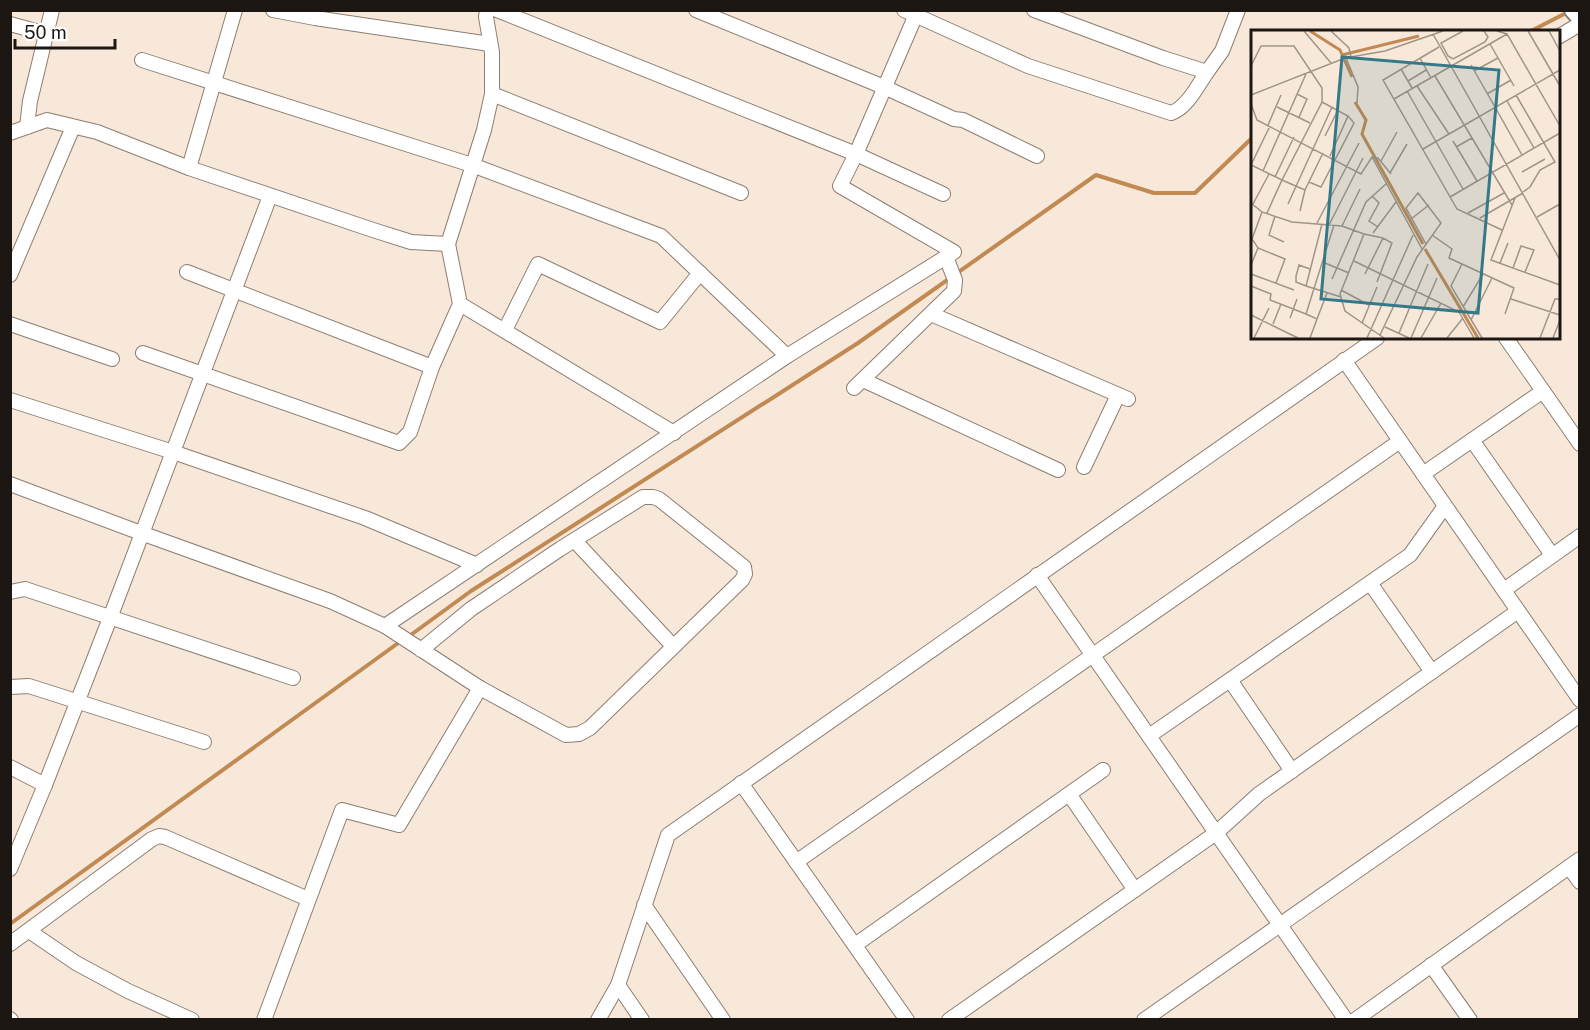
<svg xmlns="http://www.w3.org/2000/svg" width="1590" height="1030" font-family="'Public Sans',sans-serif">
  <style>
    .lines { fill: none; stroke-linecap: round; stroke-linejoin: round }
    .stream { stroke: #c28a53; stroke-width: 4 }
    .minor-casing { stroke: #8c7e71; stroke-width: 16 }
    .tertiary-casing { stroke: #8c7e71; stroke-width: 20 }
    .minor { stroke: #fff; stroke-width: 14 }
    .tertiary { stroke: #fff; stroke-width: 16 }
    .inset-river { fill: none; stroke: #c28a53; stroke-width: 3 }
    .inset-road { fill: none; stroke: #a09489; stroke-width: 1.5 }
    .view { fill: #347988; fill-opacity: 0.15; stroke: #347988; stroke-width: 3 }
    .inset-edge { fill: none; stroke: #1c1712; stroke-width: 3 }
  </style>
  <rect width="100%" height="100%" fill="#f8e8d9"/>
  <g class="lines">
    <g class="stream">
      <polyline points="1529,32 1570,11"/>
      <polyline points="408,637 471,591 858,343 1096,175 1154,193 1195,193 1252,138"/>
      <polyline points="10,924 401,641"/>
    </g>
    <g class="minor-casing">
      <g id="minor">
        <polyline points="273,10 315,18 490,44"/>
        <polyline points="497,10 856,154 943,194"/>
        <polyline points="696,10 884,87 954,119 963,120 1037,156"/>
        <path d="M904 10 1028 66 1171 113C1187 108 1198 85 1207 72"/>
        <polyline points="1034,10 1163,58 1207,72 1222,51 1238,10"/>
        <polyline points="10,24 47,34"/>
        <polyline points="1558,37 1580,24"/>
        <polyline points="142,60 472,165 661,236 787,356"/>
        <polyline points="492,94 741,193"/>
        <polyline points="27,127 30,101 52,10"/>
        <polyline points="10,133 47,120 97,132 189,168 373,230 411,242 448,244 484,130 492,94 492,52 486,17 487,10"/>
        <polyline points="189,168 235,10"/>
        <polyline points="10,275 73,127"/>
        <polyline points="460,304 674,433"/>
        <polyline points="931,314 1128,399"/>
        <polyline points="10,324 112,359"/>
        <polyline points="505,330 538,264 660,322 700,273"/>
        <polyline points="1506,338 1580,444"/>
        <polyline points="143,353 399,443 410,432 432,367 187,272"/>
        <polyline points="1344,360 1580,700"/>
        <polyline points="432,367 460,304 448,244"/>
        <polyline points="863,380 1058,470"/>
        <polyline points="854,388 954,291 955,280 946,257"/>
        <polyline points="10,400 173,452 365,518 477,565"/>
        <polyline points="1472,440 1552,555"/>
        <polyline points="1084,467 1118,395"/>
        <polyline points="1423,474 1543,391"/>
        <polyline points="10,484 141,533 330,601 385,626 480,688 566,735 579,734 590,728 742,580 745,574 744,567 659,499 653,497 643,497 560,549 471,609 421,650"/>
        <polyline points="575,541 673,646"/>
        <polyline points="1037,575 1346,1020"/>
        <polyline points="1370,583 1432,672"/>
        <polyline points="1504,590 1580,536"/>
        <polyline points="10,592 25,589 293,678"/>
        <polyline points="385,626 787,356 954,252 840,186 856,154 918,10"/>
        <polyline points="1230,680 1292,771"/>
        <polyline points="10,687 29,686 204,742"/>
        <polyline points="1149,736 1410,555 1445,506"/>
        <polyline points="10,767 45,785"/>
        <polyline points="741,783 907,1020"/>
        <polyline points="1069,794 1135,890"/>
        <polyline points="796,862 1400,441"/>
        <polyline points="1569,867 1580,882"/>
        <polyline points="10,869 45,785 110,618 270,196"/>
        <polyline points="644,905 723,1020"/>
        <polyline points="29,931 76,963 128,991 192,1020"/>
        <polyline points="10,944 152,839 159,836 165,837 308,899"/>
        <polyline points="855,945 1103,770"/>
        <polyline points="1431,965 1470,1020"/>
        <polyline points="618,985 642,1020"/>
        <polyline points="10,1019 11,1020"/>
        <polyline points="264,1020 342,810 399,825 480,688"/>
        <polyline points="598,1020 618,985 668,835 1377,338"/>
        <polyline points="949,1020 1216,833 1259,794 1518,611"/>
        <polyline points="1144,1020 1580,715"/>
        <polyline points="1355,1020 1580,859"/>
      </g>
    </g>
    <g class="tertiary-casing">
      <polyline id="tertiary" points="1573,10 1580,18"/>
    </g>
    <use href="#minor" class="minor"/>
    <use href="#tertiary" class="tertiary"/>
  </g>
  <g transform="translate(1251 30)">
    <rect width="309" height="309" fill="#f8e8d9"/>
    <path class="inset-river" d="M59 1 89 20 101 47M91 25 168 6M104 72 115 90 111 104 172 214M174 219 227 308"/>
    <path class="inset-road" d="M53 1 80 33M80 1 98 18 100 27M212 1 190 13 197 26 202 29 234 12 237 7 233 1M246 1 256 4 309 96M277 1 309 56M298 1 309 21M182 4 309 230M239 14 263 56M188 17 132 50 206 179 251 200M95 28 107 57 106 73M169 28 180 48M220 35 244 77M0 36 10 16H43L71 58V72L31 150 0 135 19 96M150 39 161 58M223 41 247 28M184 46 261 175M157 51 175 40M166 56 198 104M156 61 212 159M46 64 56 69 48 87M236 64 260 50M0 65 94 28 134 21 192 1M265 65 304 132 289 140 279 157 272 162M143 69 256 4M256 71 283 118M71 72 97 86 79 126M0 74 6 90 110 144 121 127 171 219M26 77 59 93M244 77 271 125M17 95 30 65M74 106 87 80M202 111 226 151M205 117 221 108M172 119 309 40M122 128H127L140 144M130 131 146 102M12 141 55 44M271 142 294 129M139 143 156 114M24 147 43 107M58 152 70 157 103 93 97 86M121 166 128 173 118 191 127 197M199 167 309 103M264 168 240 230 309 255M0 173 11 182 1 209M2 174 18 144M37 174 81 77M49 181 54 160 72 123M11 182 41 192 91 196 113 204 89 264 94 281 133 308M16 183 31 150 54 160M217 183 253 163M24 186 18 205 33 212M286 187 309 174M229 188 272 163M160 189 178 175M66 193 108 113M71 194 55 256 90 267M78 195 112 128M91 196 109 159M122 203 145 172M113 204 132 208M181 205 201 219 198 228 263 258 254 284M1 209 7 218 34 229 25 253M103 231 208 282 223 308M74 233 98 243M249 233 257 213M211 234 200 256 231 308M0 235 7 218M262 238 270 216 283 220 274 242M0 244 43 260M114 244 132 208 141 213 126 252M81 249 115 172 135 154M0 256 20 264 19 270 55 284M55 256 45 252V246L48 235 59 239M90 260 118 275M76 263 66 289 55 284 83 195M260 269 309 285M212 277 232 244M0 285 47 308M39 288 46 269M220 290 241 248M111 293 126 257M22 294 30 274M134 297 158 308M148 303 177 234M129 305 166 227 190 193 167 163 155 178 175 214M3 308 18 278M59 308 66 289M116 308 162 205M160 308 186 248M170 308 190 273M196 308 212 288M289 308 304 269H309M302 308 309 290"/>
    <path class="view" d="M91 27 248 40 227 283 70 269Z"/>
    <rect width="309" height="309" class="inset-edge"/>
  </g>
  <rect width="1590" height="1030" fill="none" stroke="#1c1712" stroke-width="24"/>
  <path d="M15 39v9h100v-9" fill="none" stroke="#1c1712" stroke-width="3"/>
  <text x="24" y="39" font-size="18" fill="#1c1712" stroke="#ffffff" stroke-width="4.5" paint-order="stroke">50 m</text>
</svg>
